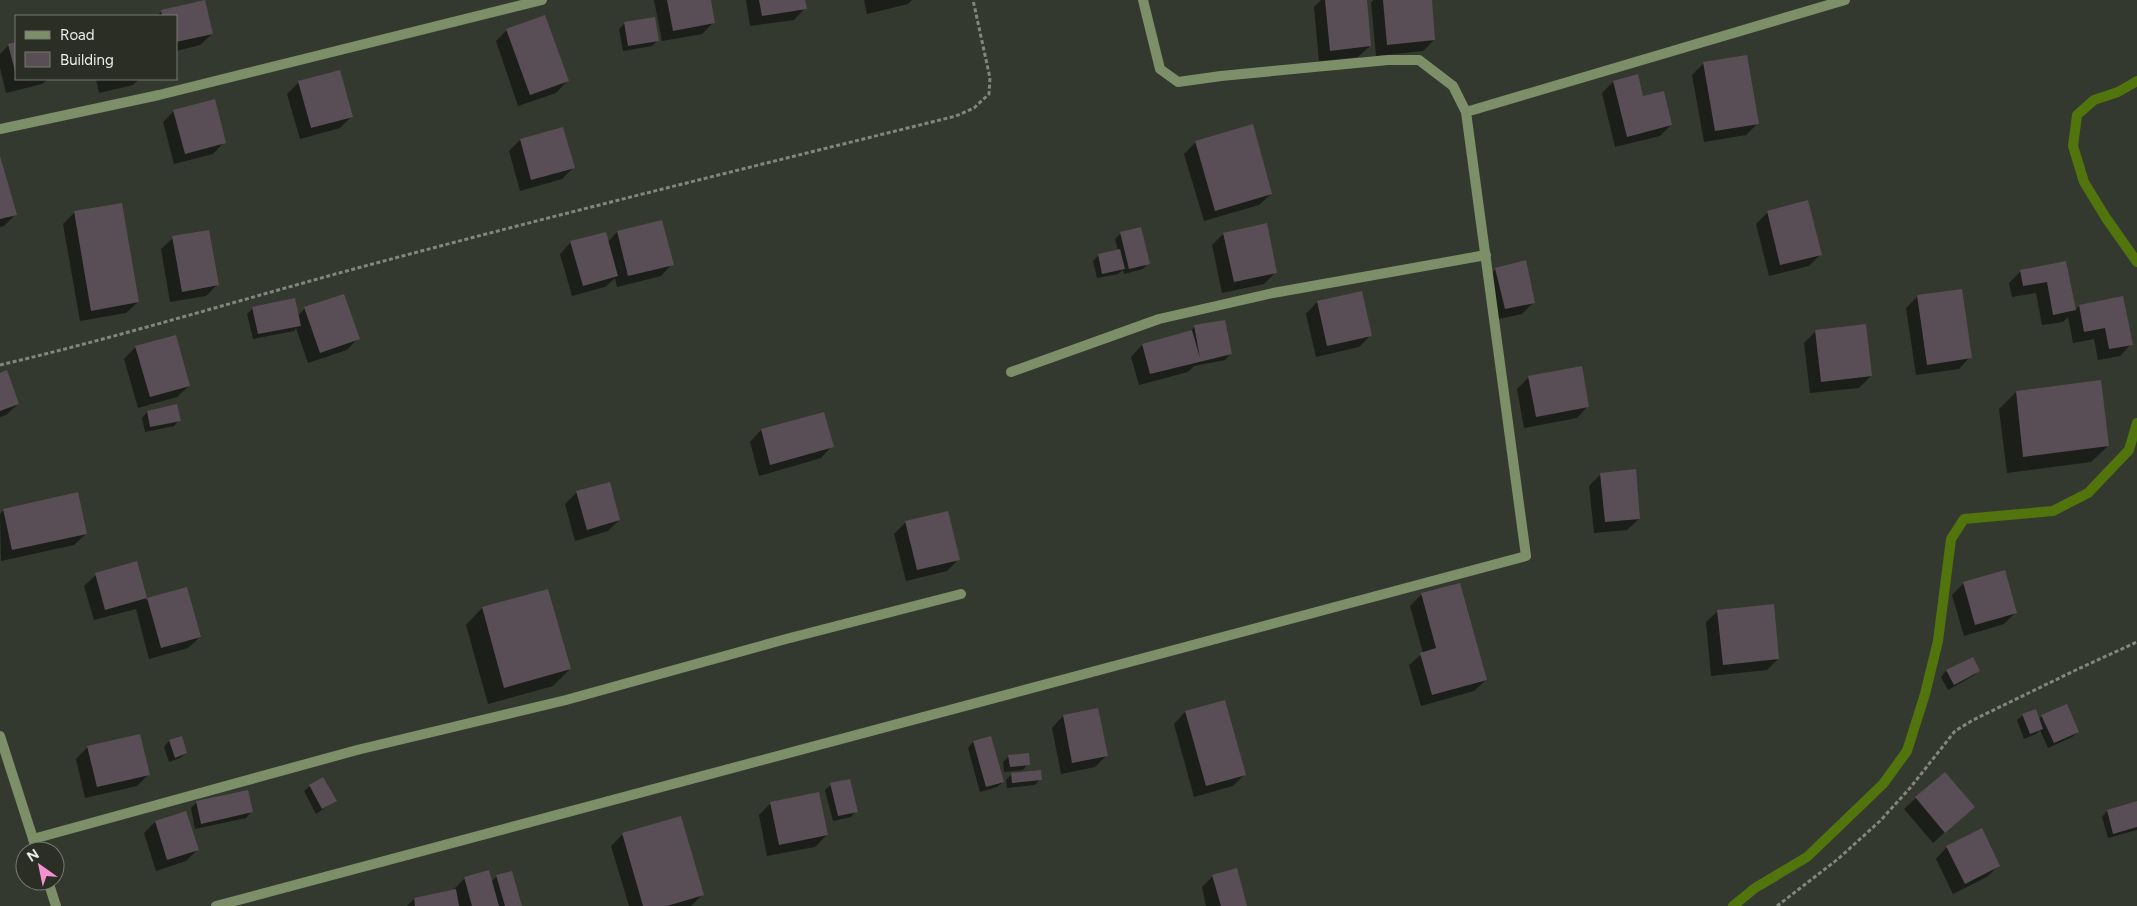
<svg xmlns="http://www.w3.org/2000/svg" width="2137" height="906" font-family="Figtree,sans-serif">
  <style>
    .shadow { fill: #0007 }
    .lines { fill: none; stroke-linecap: round; stroke-linejoin: round }
    .stream { stroke: #51740d; stroke-width: 10 }
    .building { fill: #594e55 }
    .path { stroke: #82867d; stroke-width: 3; stroke-dasharray: 4 2.5; stroke-linecap: butt }
    .street { stroke: #7d8f69; stroke-width: 10 }
  </style>
  <rect width="100%" height="100%" fill="#34392f"/>
  <g class="shadow">
    <polygon points="654,0 709,0 713,23 702,34 662,41"/>
    <polygon points="746,0 804,0 805,8 794,20 750,26"/>
    <polygon points="864,0 912,0 908,4 867,14"/>
    <polygon points="1321,0 1366,0 1370,46 1358,57 1319,61 1314,7"/>
    <polygon points="1374,0 1430,0 1434,40 1423,51 1376,56 1371,2"/>
    <polygon points="204,2 212,34 200,45 176,51 176,16 157,16 161,12"/>
    <polygon points="625,23 657,41 652,46 623,51 619,29"/>
    <polygon points="507,30 567,81 556,93 518,106 496,41"/>
    <polygon points="16,43 16,79 48,79 42,84 6,93 0,68 0,54 9,45"/>
    <polygon points="1704,63 1758,123 1746,135 1704,142 1692,75"/>
    <polygon points="96,79 139,79 133,85 99,93"/>
    <polygon points="299,82 351,117 340,128 300,139 287,94"/>
    <polygon points="1613,82 1642,98 1671,125 1660,136 1615,147 1602,93"/>
    <polygon points="174,111 224,142 213,154 174,164 163,122"/>
    <polygon points="520,140 573,168 562,179 520,191 509,151"/>
    <polygon points="1196,142 1271,194 1259,205 1204,221 1184,154"/>
    <polygon points="0,159 16,214 4,226 0,227"/>
    <polygon points="75,212 138,302 126,313 80,321 63,224"/>
    <polygon points="1768,212 1820,255 1809,266 1769,276 1756,224"/>
    <polygon points="1266,224 1276,272 1264,284 1222,293 1212,245 1223,234"/>
    <polygon points="617,232 672,264 661,276 617,287 615,278 605,287 572,296 560,254 571,242 608,242"/>
    <polygon points="1120,234 1148,263 1143,269 1124,274 1123,270 1118,274 1097,278 1093,261 1099,255 1118,251 1115,239"/>
    <polygon points="173,238 217,285 206,296 170,302 161,249"/>
    <polygon points="2065,263 2075,311 2079,306 2122,298 2131,344 2120,356 2098,360 2094,339 2073,343 2068,317 2063,322 2042,325 2036,293 2012,297 2009,283 2021,271"/>
    <polygon points="1496,269 1534,302 1522,314 1494,320 1485,280"/>
    <polygon points="1918,296 1970,357 1959,369 1916,375 1906,308"/>
    <polygon points="1317,302 1371,335 1359,347 1316,357 1306,314"/>
    <polygon points="253,308 298,316 305,308 358,338 347,350 308,363 296,328 294,331 253,339 247,314"/>
    <polygon points="1195,327 1230,354 1225,360 1194,366 1188,372 1139,385 1131,357 1142,345 1190,331"/>
    <polygon points="1816,331 1871,376 1859,388 1810,393 1804,343"/>
    <polygon points="136,347 189,386 177,397 138,408 124,359"/>
    <polygon points="0,374 18,404 6,415 0,417"/>
    <polygon points="1528,378 1588,406 1577,418 1524,428 1517,389"/>
    <polygon points="2016,392 2108,446 2091,462 2007,473 1999,409"/>
    <polygon points="147,412 179,420 174,426 145,432 142,418"/>
    <polygon points="823,413 832,446 821,458 759,476 750,442 761,430"/>
    <polygon points="1601,474 1639,519 1627,530 1594,533 1589,486"/>
    <polygon points="577,492 619,520 608,531 575,541 565,504"/>
    <polygon points="4,510 86,534 74,545 1,561 0,514"/>
    <polygon points="906,522 958,560 947,571 906,581 894,534"/>
    <polygon points="136,563 146,600 187,588 200,637 188,648 149,659 136,609 94,620 84,586 96,575"/>
    <polygon points="1964,583 2015,613 2004,624 1964,636 1952,595"/>
    <polygon points="1422,594 1486,680 1474,691 1421,706 1409,665 1423,653 1410,606"/>
    <polygon points="482,608 570,669 553,686 488,704 466,625"/>
    <polygon points="1718,611 1778,659 1767,670 1711,676 1706,622"/>
    <polygon points="1972,658 1979,671 1973,676 1948,690 1941,677 1946,671"/>
    <polygon points="1185,712 1244,775 1233,786 1194,797 1174,724"/>
    <polygon points="2023,715 2039,719 2042,716 2078,732 2072,737 2048,748 2040,730 2036,734 2024,739 2017,720"/>
    <polygon points="1063,716 1106,756 1095,767 1061,774 1052,728"/>
    <polygon points="181,737 186,753 180,758 169,762 164,747 169,741"/>
    <polygon points="973,742 1003,782 997,787 980,792 968,748"/>
    <polygon points="88,747 148,775 137,786 85,798 76,759"/>
    <polygon points="1009,756 1028,764 1023,770 1004,772 1003,762"/>
    <polygon points="1012,774 1040,779 1035,785 1007,788 1006,780"/>
    <polygon points="831,785 856,811 851,817 833,821 825,790"/>
    <polygon points="310,786 335,801 316,814 304,791"/>
    <polygon points="1916,798 1973,807 1933,843 1904,809"/>
    <polygon points="196,803 251,812 246,818 195,829 191,808"/>
    <polygon points="2137,803 2137,830 2108,838 2102,817 2107,811"/>
    <polygon points="770,804 827,835 815,847 767,856 759,815"/>
    <polygon points="155,822 197,850 186,861 156,871 144,833"/>
    <polygon points="623,834 702,895 691,906 629,906 611,846"/>
    <polygon points="1947,847 1999,865 1987,877 1953,894 1936,859"/>
    <polygon points="497,876 521,906 407,906 414,899 453,890 465,878 491,882"/>
    <polygon points="1213,876 1246,906 1206,906 1202,887"/>
  </g>
  <g class="lines">
    <g class="stream">
      <polyline points="2137,81 2118,92 2094,100 2077,115 2073,146 2084,182 2106,218 2137,262"/>
      <polyline points="1733,906 1755,888 1807,857 1883,784 1907,751 1925,694 1938,641 1951,539 1964,519 2053,511 2088,493 2129,450 2137,423"/>
    </g>
  </g>
  <g class="building">
    <polygon points="205,0 213,34 176,42 176,16 162,16 161,10"/>
    <polygon points="667,0 711,0 715,23 673,31"/>
    <polygon points="759,0 805,0 807,9 762,16"/>
    <polygon points="1325,0 1367,0 1371,46 1330,51"/>
    <polygon points="1383,0 1432,0 1435,40 1387,45"/>
    <polygon points="545,15 569,81 530,95 506,29"/>
    <polygon points="655,17 659,41 628,46 624,22"/>
    <polygon points="16,42 16,75 8,44"/>
    <polygon points="1747,55 1759,124 1715,131 1703,62"/>
    <polygon points="340,70 353,117 311,128 298,81"/>
    <polygon points="1638,74 1643,96 1664,91 1672,125 1627,137 1613,81"/>
    <polygon points="215,99 226,143 185,154 173,110"/>
    <polygon points="1253,124 1272,194 1215,211 1195,141"/>
    <polygon points="563,127 575,168 531,180 520,139"/>
    <polygon points="0,156 17,215 0,219"/>
    <polygon points="1808,200 1822,255 1780,265 1767,211"/>
    <polygon points="122,203 139,302 91,311 74,211"/>
    <polygon points="662,220 674,265 628,276 617,231"/>
    <polygon points="1267,223 1277,273 1234,282 1223,233"/>
    <polygon points="1141,227 1150,264 1129,269 1120,232"/>
    <polygon points="209,230 219,285 182,292 172,236"/>
    <polygon points="606,232 618,276 583,286 570,241"/>
    <polygon points="1120,249 1125,269 1102,274 1098,254"/>
    <polygon points="1526,260 1535,303 1505,309 1495,268"/>
    <polygon points="2066,261 2076,310 2053,315 2047,282 2023,286 2020,270"/>
    <polygon points="1962,289 1972,358 1927,365 1917,295"/>
    <polygon points="1362,291 1372,336 1327,346 1317,301"/>
    <polygon points="344,294 360,339 320,353 304,307"/>
    <polygon points="2123,296 2133,345 2109,349 2105,328 2084,332 2079,305"/>
    <polygon points="295,298 301,326 258,334 252,307"/>
    <polygon points="1225,320 1232,354 1150,374 1142,344 1192,330 1200,358 1194,325"/>
    <polygon points="1866,324 1872,376 1821,382 1815,330"/>
    <polygon points="176,335 190,386 150,397 135,346"/>
    <polygon points="1582,366 1589,407 1536,417 1528,376"/>
    <polygon points="7,370 19,404 0,411 0,373"/>
    <polygon points="2101,380 2109,446 2023,457 2016,391"/>
    <polygon points="177,404 181,421 150,427 147,411"/>
    <polygon points="824,412 834,447 770,465 761,429"/>
    <polygon points="1636,469 1640,519 1605,522 1600,473"/>
    <polygon points="610,482 620,520 587,530 576,491"/>
    <polygon points="78,492 87,534 12,550 3,509"/>
    <polygon points="948,511 960,560 917,570 905,521"/>
    <polygon points="137,561 147,598 187,587 201,637 161,648 147,598 105,610 95,573"/>
    <polygon points="2005,570 2017,613 1975,625 1963,582"/>
    <polygon points="1460,583 1487,680 1432,695 1420,653 1436,648 1421,593"/>
    <polygon points="548,589 571,669 504,688 482,607"/>
    <polygon points="1774,604 1779,659 1723,665 1717,610"/>
    <polygon points="1973,657 1980,671 1954,685 1946,670"/>
    <polygon points="1225,700 1246,775 1206,786 1185,711"/>
    <polygon points="2067,704 2079,732 2054,743 2041,715"/>
    <polygon points="1098,708 1108,756 1072,763 1063,715"/>
    <polygon points="2036,709 2043,729 2030,734 2022,714"/>
    <polygon points="140,734 150,775 97,787 87,746"/>
    <polygon points="182,736 187,753 175,758 169,740"/>
    <polygon points="991,736 1004,782 986,787 973,741"/>
    <polygon points="1029,753 1030,765 1010,767 1008,755"/>
    <polygon points="1041,770 1042,780 1012,783 1011,773"/>
    <polygon points="1945,772 1975,807 1945,833 1915,797"/>
    <polygon points="323,777 337,801 322,809 309,785"/>
    <polygon points="850,779 858,812 838,816 830,783"/>
    <polygon points="248,790 253,812 201,824 196,801"/>
    <polygon points="819,792 828,835 779,845 770,802"/>
    <polygon points="2137,801 2137,827 2113,834 2107,810"/>
    <polygon points="186,811 199,850 167,860 155,821"/>
    <polygon points="681,816 704,895 667,906 643,906 622,833"/>
    <polygon points="1982,828 2000,866 1965,884 1946,846"/>
    <polygon points="1237,868 1247,906 1221,906 1212,875"/>
    <polygon points="489,870 499,906 472,906 464,877"/>
    <polygon points="512,871 522,906 505,906 496,875"/>
    <polygon points="456,889 459,906 415,906 414,898"/>
  </g>
  <g class="lines">
    <g class="path">
      <path d="M0 365C119 337 236 301 354 269 554 215 755 166 956 116L974 108 989 94 990 78 973 0"/>
      <polyline points="1777,906 1838,859 1880,821 1910,788 1955,731 1973,720 2078,669 2137,642"/>
    </g>
    <g class="street">
      <polyline points="1143,0 1160,69 1178,82 1221,76 1388,60 1419,60 1453,86 1466,112"/>
      <polyline points="0,129 159,95 542,0"/>
      <polyline points="1011,372 1159,319 1273,293 1486,255"/>
      <polyline points="0,736 37,851"/>
      <polyline points="33,839 357,750 566,700 786,639 961,594"/>
      <polyline points="48,881 56,906"/>
      <polyline points="216,906 1526,556 1466,112 1845,0"/>
    </g>
  </g>
  <rect x="15" y="15" width="162" height="65" fill="#2a2e25" stroke="#777a73"/>
  <rect x="25" y="31" width="25" height="8" fill="#7d8f69" stroke="#777a73"/>
  <text x="60" y="40" font-size="15" fill="#eaede7">Road</text>
  <rect x="25" y="52" width="25" height="15" fill="#594e55" stroke="#777a73"/>
  <text x="60" y="65" font-size="15" fill="#eaede7">Building</text>
  <g transform="translate(40 866) rotate(327)"><circle r="24" fill="#2a2e25" stroke="#777a73"/>
  <path d="M0-4L9 19L0 12L-9 19Z" fill="#f591d1"/>
  <text y="-8" font-size="14" font-weight="bold" text-anchor="middle" fill="#eaede7">N</text>
  </g>
</svg>
